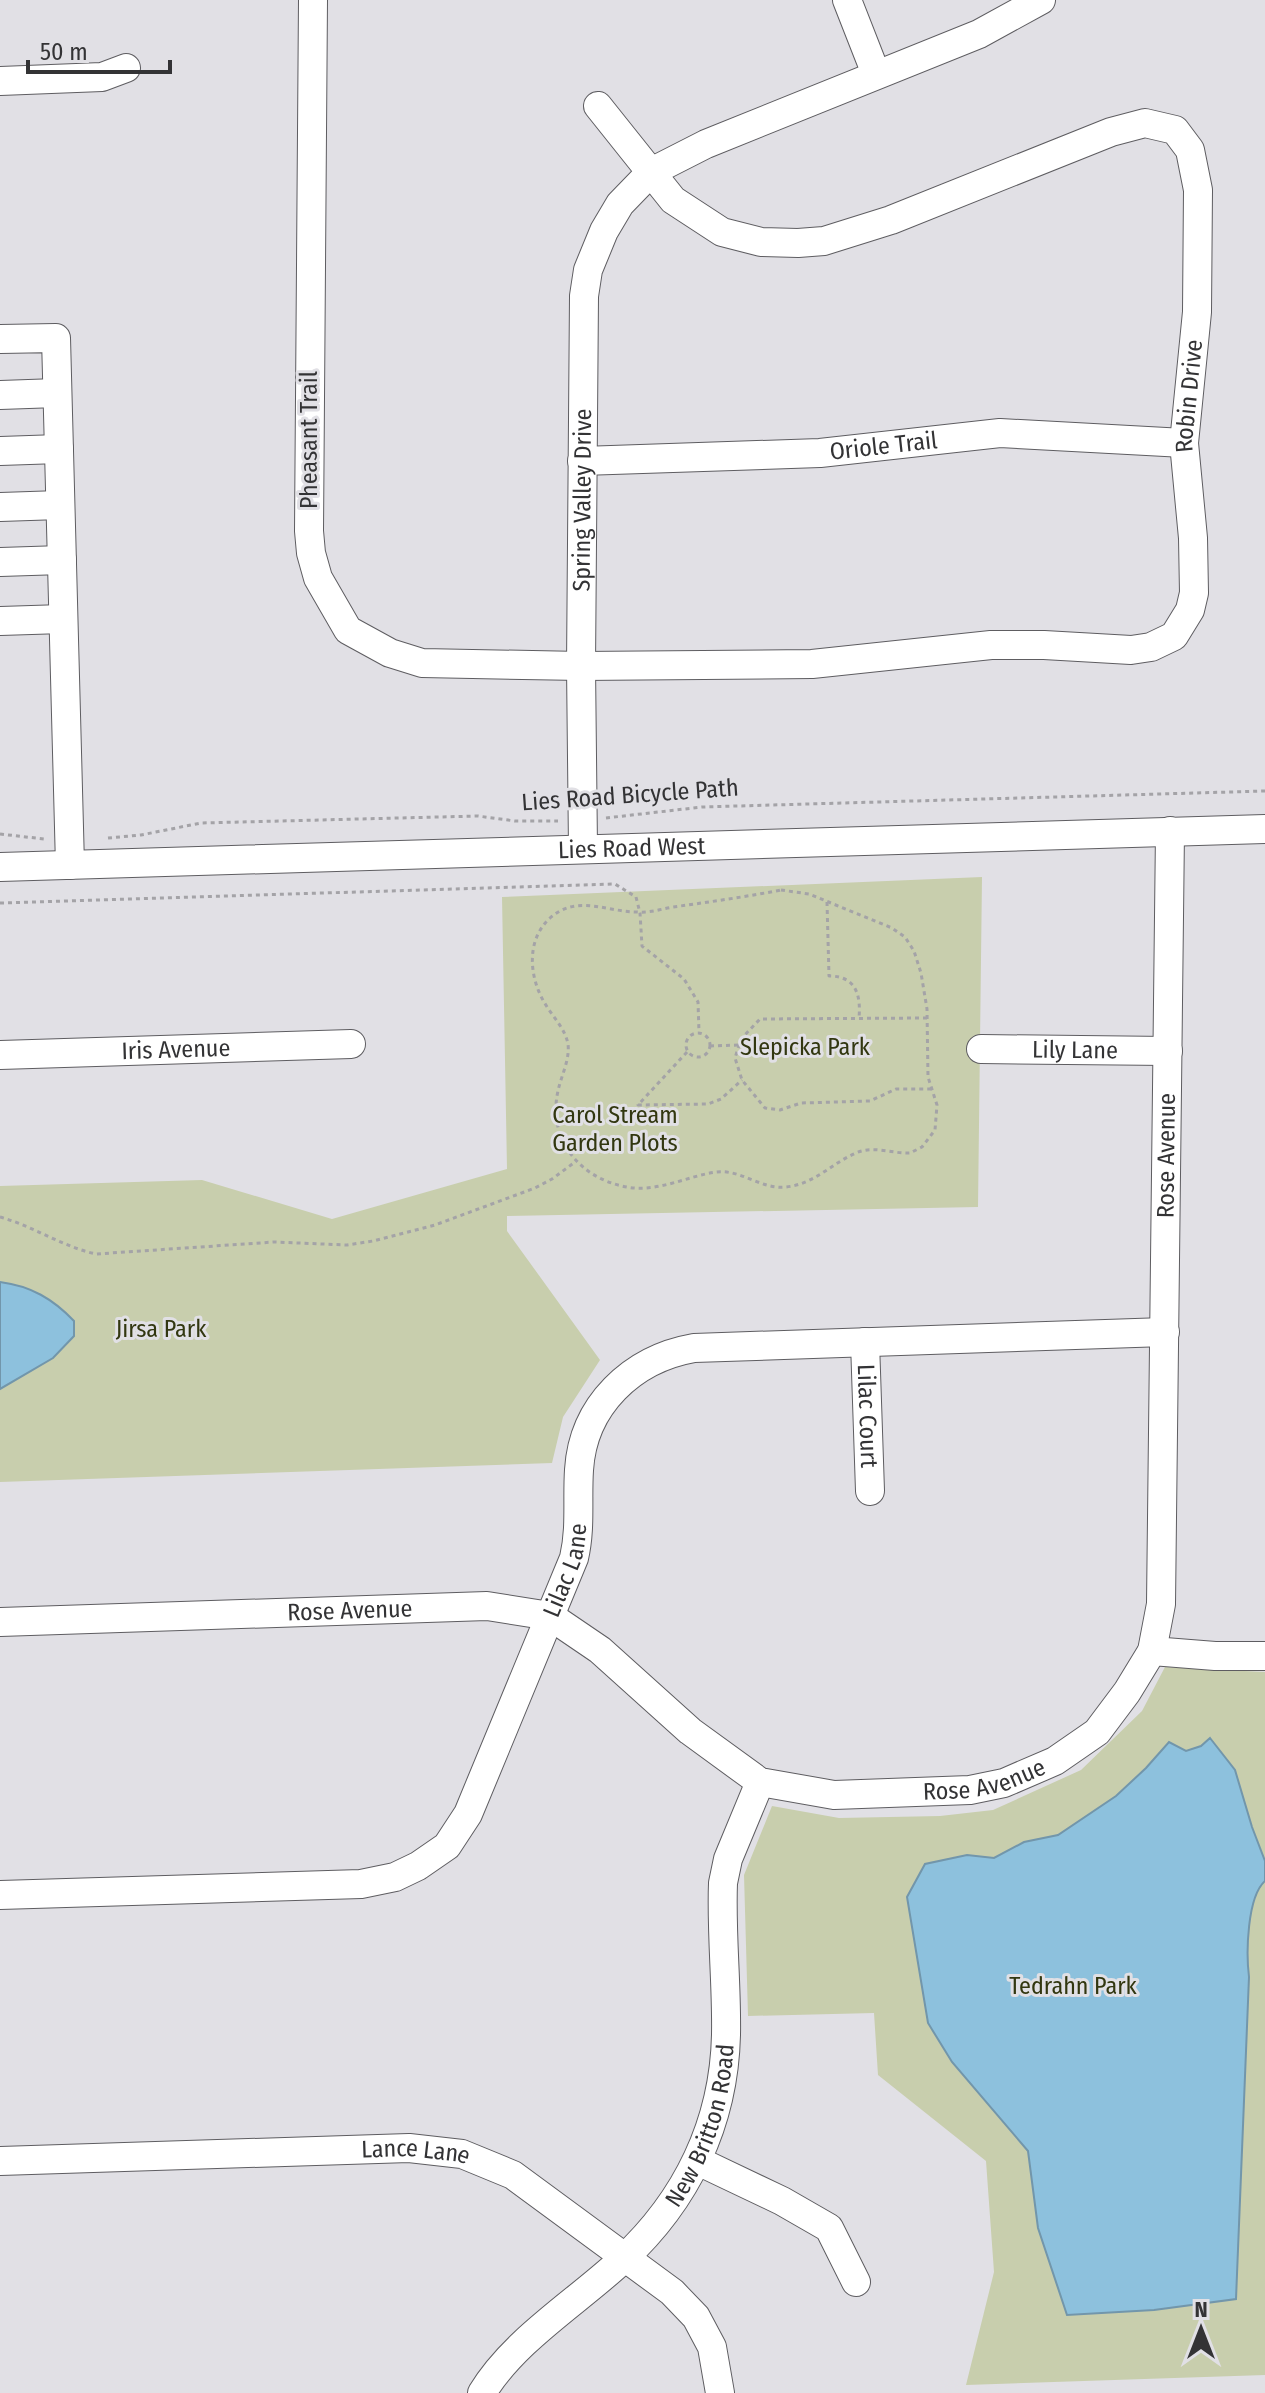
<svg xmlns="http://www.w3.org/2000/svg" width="1265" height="2393" font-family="'Fira Sans Condensed',sans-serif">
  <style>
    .green { fill: #c8cead }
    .water { fill: #8dc1dd; stroke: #7296ab; stroke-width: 2 }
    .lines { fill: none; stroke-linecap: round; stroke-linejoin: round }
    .minor-casing { stroke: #5e5d61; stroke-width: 30 }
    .path { stroke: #a4a3a7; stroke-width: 3; stroke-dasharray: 4 4; stroke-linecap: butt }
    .minor { stroke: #fff; stroke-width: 28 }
    .labels { text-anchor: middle; stroke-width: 6; stroke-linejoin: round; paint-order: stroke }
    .street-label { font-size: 24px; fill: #333335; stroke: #e1e0e5 }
    .park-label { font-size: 24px; fill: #323710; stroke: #e1e0e5 }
  </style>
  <rect width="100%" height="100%" fill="#e1e0e5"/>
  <g class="green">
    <polygon points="982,877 978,1207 507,1216 507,1231 600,1360 563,1417 552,1463 0,1482 0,1186 202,1180 332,1219 507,1169 502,897"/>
    <polygon points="1165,1667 1265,1672 1265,2375 966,2385 994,2272 986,2161 878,2075 874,2013 748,2016 744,1875 772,1806 839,1818 940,1816 993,1810 1081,1770 1142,1711"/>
  </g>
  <g class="water">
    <path d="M0 1282C31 1286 53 1299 74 1321V1336L53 1358 0 1389Z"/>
    <path d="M1210 1738 1235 1770 1252 1827 1265 1861V1881C1247 1897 1246 1953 1249 1977L1236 2299 1154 2310 1067 2315 1038 2228 1028 2151 952 2062 928 2023 907 1897 925 1864 967 1855 994 1858 1024 1842 1058 1835 1116 1796 1146 1768 1169 1742 1186 1751 1201 1746Z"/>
  </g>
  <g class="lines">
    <g class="minor-casing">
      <g id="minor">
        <path id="s1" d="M313 0 309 531 311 553 318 578 348 630 390 653 422 663 581 666 812 664 991 645H1044L1131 650 1151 647 1174 636 1190 610 1194 593 1193 538 1184 443 1197 312 1198 190 1190 150 1175 130 1145 123 1111 132 891 220 824 241 798 243 761 242 722 232 673 200 598 106"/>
        <polyline points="847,0 876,74"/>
        <polyline points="0,81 102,77 126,68"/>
        <polyline points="0,339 56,338 70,865"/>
        <polyline points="0,395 57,393"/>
        <polyline points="0,451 59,449"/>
        <path id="s2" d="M582 461 820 453 1000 433 1184 443"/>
        <polyline points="0,507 60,505"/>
        <polyline points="0,562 62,560"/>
        <polyline points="0,621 63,619"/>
        <path id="s3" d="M583 848 581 666 584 296 588 270 604 231 620 204 651 172 706 144 979 34 1041 0"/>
        <path id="s4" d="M0 867 1265 829"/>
        <path id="s5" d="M981 1049 1168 1051"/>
        <path id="s6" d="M0 1055 351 1044"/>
        <path id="s7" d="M865 1342 870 1491"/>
        <path id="s8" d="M0 1622 487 1606 550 1616 600 1650 690 1731 760 1782 834 1795 970 1790 1004 1783 1055 1761 1097 1732 1127 1692 1152 1651 1161 1604 1170 831"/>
        <polyline points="1152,1651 1215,1656 1265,1656"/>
        <path id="s9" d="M0 1895 361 1884 395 1877 418 1866 447 1846 468 1814 574 1558C581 1528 577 1500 579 1470 583 1405 632 1359 694 1348L1165 1332"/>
        <path id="s10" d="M0 2161 409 2148 462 2154 513 2175 672 2292 696 2317 712 2347 720 2393"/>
        <polyline points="698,2161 782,2201 829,2228 856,2282"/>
        <path id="s11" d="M482 2393C514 2340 577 2302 622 2260 687 2200 724 2123 726 2035 727 1984 721 1934 723 1883L728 1859 760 1782"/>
      </g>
    </g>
    <g class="path">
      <polyline points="606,818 702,807 1265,791"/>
      <polyline points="0,834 44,839"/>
      <polyline points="108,838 141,835 201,823 478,816 515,821 558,821"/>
      <path d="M781 890 809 894 892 928 905 937 914 951 921 973 927 1009 928 1077 937 1105 935 1130 922 1147 910 1153C893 1154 873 1145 856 1153 832 1163 815 1184 786 1187 762 1190 741 1169 716 1172 688 1176 656 1193 627 1187 580 1179 547 1139 558 1091 561 1076 570 1060 568 1044 565 1028 552 1016 544 1002 529 976 526 940 550 918 577 894 607 912 637 912 650 913 661 909 673 907 709 902 745 897 781 890Z"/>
      <path d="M827 902 829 976C856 976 861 995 859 1018"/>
      <polyline points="0,903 615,884 636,897 640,913 642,946 684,979 698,1002 699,1032"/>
      <polyline points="927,1018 760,1019 741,1039 735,1058 742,1080 765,1108 780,1110 801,1103 870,1101 896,1089 933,1089"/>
      <circle cx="698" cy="1045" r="12"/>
      <polyline points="710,1046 738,1045"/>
      <polyline points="687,1052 638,1105 708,1104 721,1099 742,1080"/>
      <path d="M0 1217C33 1226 63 1247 96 1254L274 1242 347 1245 373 1241 435 1225 535 1188 552 1179 575 1162"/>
    </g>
    <use href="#minor" class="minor"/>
  </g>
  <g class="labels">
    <g class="street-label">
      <text dy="8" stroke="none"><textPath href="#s1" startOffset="1722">Robin Drive</textPath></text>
      <text transform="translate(309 440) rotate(-90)" y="8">Pheasant Trail</text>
      <text dy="8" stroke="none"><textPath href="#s2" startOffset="302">Oriole Trail</textPath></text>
      <text dy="8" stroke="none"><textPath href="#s3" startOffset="348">Spring Valley Drive</textPath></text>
      <text transform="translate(630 795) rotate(-4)" y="8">Lies Road Bicycle Path</text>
      <text dy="8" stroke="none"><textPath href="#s4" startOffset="632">Lies Road West</textPath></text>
      <text dy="8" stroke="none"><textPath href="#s6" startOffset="176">Iris Avenue</textPath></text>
      <text dy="8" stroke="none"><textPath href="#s5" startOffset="94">Lily Lane</textPath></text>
      <text dy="8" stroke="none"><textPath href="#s8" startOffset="1766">Rose Avenue</textPath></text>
      <text dy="8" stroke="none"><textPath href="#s7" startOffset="74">Lilac Court</textPath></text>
      <text dy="8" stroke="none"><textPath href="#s9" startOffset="758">Lilac Lane</textPath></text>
      <text dy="8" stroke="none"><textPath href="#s8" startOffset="350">Rose Avenue</textPath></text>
      <text dy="8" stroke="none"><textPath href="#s8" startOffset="1046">Rose Avenue</textPath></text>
      <text dy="8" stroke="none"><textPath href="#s11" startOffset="354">New Britton Road</textPath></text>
      <text dy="8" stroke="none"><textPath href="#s10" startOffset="416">Lance Lane</textPath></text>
    </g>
    <g class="park-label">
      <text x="805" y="1055">Slepicka Park</text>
      <text x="615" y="1123">Carol Stream<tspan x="615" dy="28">Garden Plots</tspan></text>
      <text x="161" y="1337">Jirsa Park</text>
      <text x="1073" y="1994">Tedrahn Park</text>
    </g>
  </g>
  <g transform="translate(1201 2329)" stroke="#e1e0e5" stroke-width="6" paint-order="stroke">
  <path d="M0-6L14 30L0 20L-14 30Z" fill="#333335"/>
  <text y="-12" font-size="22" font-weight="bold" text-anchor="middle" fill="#333335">N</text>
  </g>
  <path d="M28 60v12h142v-12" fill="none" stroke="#333335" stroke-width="4"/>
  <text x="40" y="60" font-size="24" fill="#333335" stroke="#e1e0e5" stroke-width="6" paint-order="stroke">50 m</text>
</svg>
